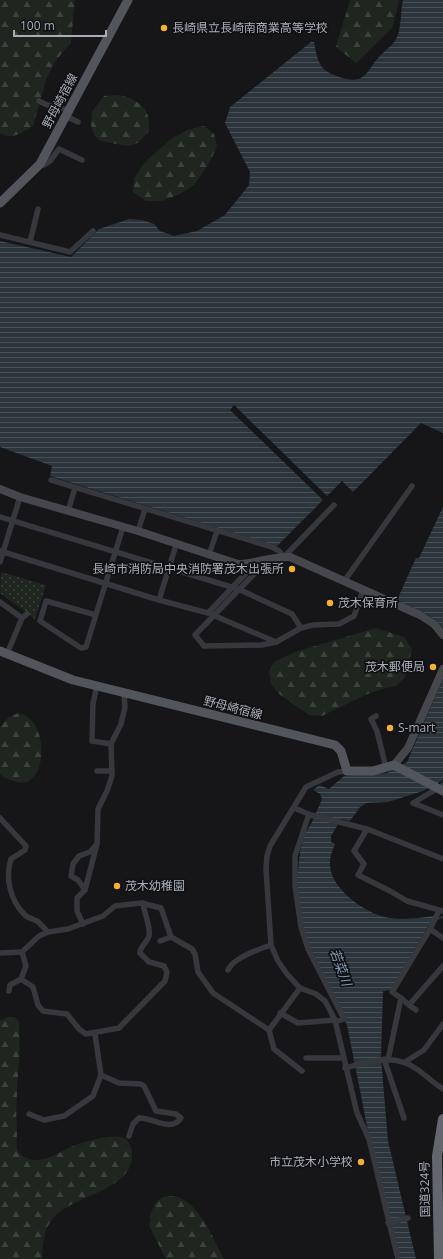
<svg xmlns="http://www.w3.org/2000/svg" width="443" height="1259" font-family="'Open Sans','Noto Sans JP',sans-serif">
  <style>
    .grass { fill: url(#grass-dots) }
    .forest { fill: url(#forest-firs) }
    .water { fill: url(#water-rules) }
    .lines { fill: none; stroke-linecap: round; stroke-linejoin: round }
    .stream { stroke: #2c353c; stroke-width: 2 }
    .street { stroke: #37383d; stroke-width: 5.5 }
    .secondary { stroke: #45474d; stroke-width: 8 }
    .primary { stroke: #53555c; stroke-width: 9 }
    .highway { stroke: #63666e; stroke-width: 10 }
    .poi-dot { fill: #f2b134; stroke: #111113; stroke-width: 1.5 }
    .labels { text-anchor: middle; stroke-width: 3.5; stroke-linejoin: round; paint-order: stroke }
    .poi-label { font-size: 12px; fill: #a8adb8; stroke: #111113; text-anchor: start }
    .street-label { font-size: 12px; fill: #a8adb8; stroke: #111113 }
    .water-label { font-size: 13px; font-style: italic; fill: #7f9bb3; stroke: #111113 }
  </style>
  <defs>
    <pattern id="grass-dots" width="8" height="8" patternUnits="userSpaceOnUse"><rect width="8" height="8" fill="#1e261f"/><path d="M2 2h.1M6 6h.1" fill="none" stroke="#3c433d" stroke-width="1.8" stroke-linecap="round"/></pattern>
    <pattern id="forest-firs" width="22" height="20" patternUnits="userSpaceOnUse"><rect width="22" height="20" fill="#1e261f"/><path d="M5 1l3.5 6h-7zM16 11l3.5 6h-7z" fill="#3c433d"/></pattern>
    <pattern id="water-rules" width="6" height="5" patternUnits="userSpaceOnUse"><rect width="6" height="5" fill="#2c353c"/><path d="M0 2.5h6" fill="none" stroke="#485056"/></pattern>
  </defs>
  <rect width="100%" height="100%" fill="#161618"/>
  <polygon class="grass" points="1,572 46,585 35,619 0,593"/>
  <g class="forest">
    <path d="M0 0H75L71 42 55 62 47 77 33 126C22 132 12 141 0 133Z"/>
    <polygon points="350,0 399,0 393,27 356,63 336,47"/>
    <path d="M119 95C140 100 151 109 149 131L138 143 127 146 101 141 94 135 91 125 92 112 104 96Z"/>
    <polygon points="204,126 214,134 217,147 208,165 194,185 180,194 162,201 146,201 133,192 134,178 145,162 171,139 187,130"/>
    <polygon points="376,628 404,637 412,649 405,677 396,686 382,689 365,695 322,716 309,715 279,694 271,684 269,671 274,662 295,652"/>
    <path d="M18 713C51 718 48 790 17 782 11 780 4 778 0 774V727L8 718Z"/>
    <path d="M8 1017H14L19 1021C22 1058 14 1094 17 1131 17 1136 16 1144 17 1149 20 1156 27 1159 34 1160 50 1161 62 1150 76 1145 86 1141 114 1133 124 1138 129 1141 132 1148 132 1153 135 1190 74 1195 54 1217 43 1229 43 1243 42 1259H0V1021Z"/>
    <path d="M176 1196C201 1205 212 1237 224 1259H166L149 1226 151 1213 155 1203 163 1197Z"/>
  </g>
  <g class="water">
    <path d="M403 0H443V433L421 423 353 492 342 481 327 496 234 405 230 410 323 500 277 546 50 476 52 466 0 447V241L71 257 99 229 129 219 142 220 154 224 160 231 174 236 197 231 225 215 249 185 250 172 225 123 230 107 311 42H314C316 51 317 64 325 70 333 76 352 83 361 78 370 72 372 64 379 57 385 50 393 46 397 37 402 25 400 12 403 0Z"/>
    <path d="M443 507V628C432 614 414 608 397 600L416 558H419Z"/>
    <path d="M443 679V780L423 791 388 802 366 803 360 807 350 821 341 819 331 836V842L335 844C333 849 330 856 330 862 328 888 368 916 391 918 405 920 420 918 434 916L391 990 383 991 381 1058 388 1141 416 1259H400L368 1131 347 1025 308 943 301 921 297 880 300 852 304 835 312 822 322 799 320 794 313 790 319 785 329 789 344 776 387 773 407 762Z"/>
  </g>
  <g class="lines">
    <polyline class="stream" points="437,919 443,917"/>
    <g class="street">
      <path d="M39 101C52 109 56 105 69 111"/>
      <polyline points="66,116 78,122"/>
      <polyline points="40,164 44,165 50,161 59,149 82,160"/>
      <polyline points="0,235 70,252 93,231"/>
      <polyline points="30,242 38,209"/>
      <polyline points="51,480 272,547 279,551 284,557 334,505"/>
      <polyline points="68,511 75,488"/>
      <polyline points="0,517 238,589 292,614 301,628"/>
      <polyline points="138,531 145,509"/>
      <polyline points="0,551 159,600 208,613 276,642"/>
      <polyline points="209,555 217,531"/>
      <polyline points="0,562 20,497"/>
      <polyline points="259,562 255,573 195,635 204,646 262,645 276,642 301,628 313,625 339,624 354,616 363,590"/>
      <polyline points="345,580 412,486"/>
      <polyline points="159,600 176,545"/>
      <polyline points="0,602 22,618 7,654"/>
      <polyline points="208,613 246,573 251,564"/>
      <polyline points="96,615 46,601 40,621 81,648 86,647 123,527"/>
      <polyline points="22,618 27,614"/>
      <polyline points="97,686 93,703 92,741 111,744"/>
      <polyline points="376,716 371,719 377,731 386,768"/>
      <polyline points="97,771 112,771"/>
      <polyline points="347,771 338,772 306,787 270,846 267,856 266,869 271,945 278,961 287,974 300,988 316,994 325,1001 335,1020 357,1113 369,1139 398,1259"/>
      <polyline points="443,785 413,803 443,815"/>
      <polyline points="294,808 311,815 367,829 443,859"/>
      <polyline points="309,814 295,856 295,886 301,927 308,949 344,1019 335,1022"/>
      <path d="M0 818 26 846 25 850 11 859C5 877 10 900 24 914 27 918 33 919 37 921 41 924 45 929 48 932"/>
      <polyline points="367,829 354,851 364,864 358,875 390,891 407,901 443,911"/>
      <polyline points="85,890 78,880 71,876 73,864 79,856 90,852 97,844"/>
      <polyline points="83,924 77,911 77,898 85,890 97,844 98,809 107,791 112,776 111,744 121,724 125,707 124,693"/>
      <polyline points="430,929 443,938"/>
      <polyline points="160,941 171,937 192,949 195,954 198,972 213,993 269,1030 300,988"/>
      <path d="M22 952 26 966 21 979 33 987 38 1005 43 1011 67 1014 79 1029 86 1034 119 1028 165 981 167 972 164 966 149 962 140 953C140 946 147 943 149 936 151 927 144 913 143 903"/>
      <polyline points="0,953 22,952 39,936 48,932 68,929 92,920 103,916 115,906 141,903 161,908 171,937"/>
      <path d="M228 970C233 958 259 949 271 945"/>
      <polyline points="9,991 10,985 21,979"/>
      <polyline points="401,998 409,1005 443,966"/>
      <polyline points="409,1005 416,1010"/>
      <polyline points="280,1013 298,1023 335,1020"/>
      <polyline points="269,1030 274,1049 302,1071"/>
      <path d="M95 1034 101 1075 119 1083 141 1084 144 1086 156 1111 176 1114 181 1118C171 1133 152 1117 139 1118L133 1124 129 1136"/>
      <polyline points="306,1058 343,1058"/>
      <polyline points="384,1059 404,1118"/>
      <polyline points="388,1060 401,998 392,992 430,929 439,911"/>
      <polyline points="405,1062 424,1050 443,1024"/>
      <path d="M345 1068C369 1062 393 1053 415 1068 425 1074 433 1083 443 1089"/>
      <polyline points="29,1114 44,1120 64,1116 93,1096 101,1075"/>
      <polyline points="388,1223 408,1218"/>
    </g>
    <g class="secondary">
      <path d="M0 489 20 497 138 531 238 564C256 564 271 556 290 557L420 615 434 624 443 635"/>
      <polyline points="394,765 408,748 443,669"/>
    </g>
    <g class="primary">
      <polyline points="0,203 40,164 128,0"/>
      <polyline points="0,651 73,680 335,745 341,751 347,771 373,771 394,765 443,791"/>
    </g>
    <polyline class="highway" points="439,1259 437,1156 443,1119"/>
  </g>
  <g class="poi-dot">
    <circle cx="164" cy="28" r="4"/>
    <circle cx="292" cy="569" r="4"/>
    <circle cx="330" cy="603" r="4"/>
    <circle cx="433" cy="667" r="4"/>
    <circle cx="390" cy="728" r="4"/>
    <circle cx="117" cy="886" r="4"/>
    <circle cx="361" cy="1162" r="4"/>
  </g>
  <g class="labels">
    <g class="poi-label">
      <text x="172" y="32">長崎県立長崎南商業高等学校</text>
      <text x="284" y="573" text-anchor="end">長崎市消防局中央消防署茂木出張所</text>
      <text x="338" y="607">茂木保育所</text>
      <text x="425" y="671" text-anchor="end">茂木郵便局</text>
      <text x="398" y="732">S-mart</text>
      <text x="125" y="890">茂木幼稚園</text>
      <text x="353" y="1166" text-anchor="end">市立茂木小学校</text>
    </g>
    <g class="street-label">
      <text transform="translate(60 101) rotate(-62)" y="4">野母崎宿線</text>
      <text transform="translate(233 708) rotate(14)" y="4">野母崎宿線</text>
      <text transform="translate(425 1189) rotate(-91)" y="4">国道324号</text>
    </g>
    <g class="water-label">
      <text transform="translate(341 967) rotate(70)" y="5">若菜川</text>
    </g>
  </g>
  <path d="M14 30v6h92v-6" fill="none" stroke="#a8adb8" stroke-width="2"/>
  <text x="20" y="30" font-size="12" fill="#a8adb8" stroke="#111113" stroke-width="3" paint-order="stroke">100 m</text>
</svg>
